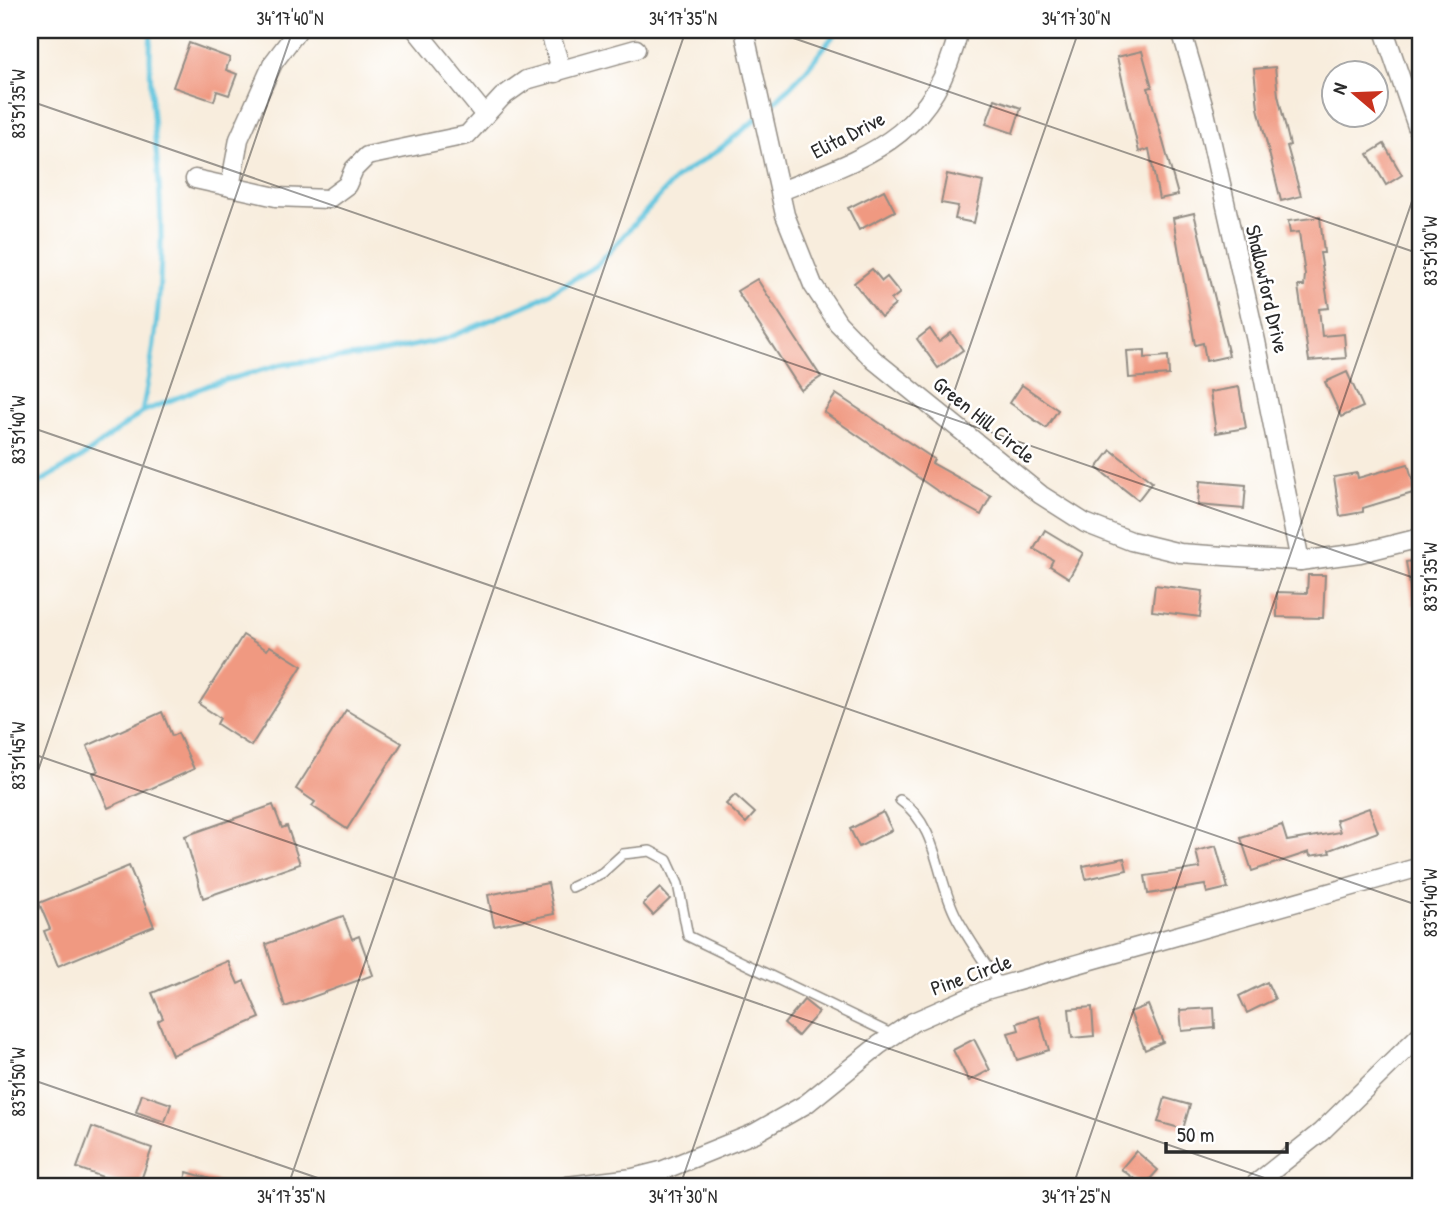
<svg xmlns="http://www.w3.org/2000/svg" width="1450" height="1216" font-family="'Patrick Hand',sans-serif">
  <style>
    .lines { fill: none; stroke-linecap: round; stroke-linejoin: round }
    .stream { stroke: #61c5de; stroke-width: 5 }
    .building { fill: #f09981 }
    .lane-casing { stroke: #928c84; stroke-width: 12 }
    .street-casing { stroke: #928c84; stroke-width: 21 }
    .lane { stroke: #fff; stroke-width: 9 }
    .street { stroke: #fff; stroke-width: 18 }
    .ticks { fill: none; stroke: #2b2b2b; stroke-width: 2; stroke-opacity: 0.45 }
    .labels { text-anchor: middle; stroke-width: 5; stroke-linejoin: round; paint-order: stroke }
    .street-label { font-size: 21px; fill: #2b2b2b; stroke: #fff }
    .neatline { fill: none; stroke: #2b2b2b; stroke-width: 2.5 }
    .ticks-label { font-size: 18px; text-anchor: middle; fill: #2b2b2b }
  </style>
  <rect width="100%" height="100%" fill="#fff"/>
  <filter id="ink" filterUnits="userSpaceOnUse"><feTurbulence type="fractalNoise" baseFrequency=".0143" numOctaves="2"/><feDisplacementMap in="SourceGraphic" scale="14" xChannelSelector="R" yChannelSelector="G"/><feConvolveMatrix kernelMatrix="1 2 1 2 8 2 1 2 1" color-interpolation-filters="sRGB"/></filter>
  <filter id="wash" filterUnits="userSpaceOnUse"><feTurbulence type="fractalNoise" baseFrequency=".00686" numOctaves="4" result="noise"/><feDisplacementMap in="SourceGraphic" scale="28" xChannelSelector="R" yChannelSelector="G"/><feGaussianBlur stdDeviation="1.57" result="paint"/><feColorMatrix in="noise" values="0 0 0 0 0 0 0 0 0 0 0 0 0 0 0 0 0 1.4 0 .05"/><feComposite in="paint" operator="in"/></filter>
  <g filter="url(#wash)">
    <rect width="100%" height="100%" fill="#f8eddd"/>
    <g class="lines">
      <g class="stream">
        <polyline points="766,111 806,70 838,30"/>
        <path d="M142 412C157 342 164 272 160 200 157 143 147 87 151 30"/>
        <polyline points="30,488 84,456 142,412 209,385 279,365 374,354 445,339 534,302 596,266 677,177 717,151 759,117"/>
      </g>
    </g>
    <g id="blocks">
      <g class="building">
        <polygon points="189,43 230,58 226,70 237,74 229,95 217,91 214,101 173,87"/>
        <polygon points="1142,51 1152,87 1148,88 1178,195 1159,199 1149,149 1139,152 1117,57"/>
        <polygon points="1275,67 1278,95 1290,145 1287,146 1301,196 1281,201 1258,108 1254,69"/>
        <polygon points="995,99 1021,108 1013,133 986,124"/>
        <polygon points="1384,144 1402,175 1386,185 1368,154"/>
        <polygon points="947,174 983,182 974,223 955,219 958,206 941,203"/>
        <polygon points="884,190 895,211 859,230 848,208"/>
        <polygon points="1194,213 1229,356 1206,361 1203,343 1195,345 1173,218"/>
        <polygon points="1320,217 1324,253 1320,253 1329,308 1319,309 1322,336 1344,334 1346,358 1309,361 1298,286 1304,286 1305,275 1299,232 1290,233 1288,221"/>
        <polygon points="872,269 882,281 887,277 900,293 891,300 895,305 881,317 854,283"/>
        <polygon points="757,279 821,377 801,390 737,291"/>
        <polygon points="930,329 939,342 951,333 963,350 938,368 917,339"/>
        <polygon points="1145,350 1145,358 1168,356 1169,375 1129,378 1127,351"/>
        <polygon points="1347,372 1363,407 1341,417 1325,382"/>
        <polygon points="1022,385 1058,410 1046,428 1010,403"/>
        <polygon points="1239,387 1246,428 1216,433 1210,392"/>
        <polygon points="836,394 934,459 932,463 991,496 981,515 936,490 824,412"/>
        <polygon points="1111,450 1152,482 1138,500 1097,468"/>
        <polygon points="1408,464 1416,492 1363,508 1363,512 1340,516 1334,477 1357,473 1358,478"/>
        <polygon points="1200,481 1246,485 1244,509 1198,505"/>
        <polygon points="1045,530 1083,553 1069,578 1050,566 1053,560 1034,549"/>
        <polygon points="1420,559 1420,604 1413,605 1406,562"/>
        <polygon points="1308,575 1325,575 1323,618 1277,617 1277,592 1307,593"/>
        <polygon points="1155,585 1203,591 1200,617 1152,611"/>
        <polygon points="243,635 267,650 270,646 302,666 251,746 217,724 220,718 199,704"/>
        <polygon points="346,710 402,743 347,829 312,806 315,802 296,789"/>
        <polygon points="162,712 172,736 178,733 194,769 108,808 93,773 98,771 87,746"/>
        <polygon points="735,795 755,813 746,823 726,804"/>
        <polygon points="273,805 282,828 287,826 300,864 203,898 185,836"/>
        <polygon points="1369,808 1378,832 1329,850 1330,853 1310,856 1309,852 1252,871 1241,838 1282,825 1287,841 1340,832 1336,820"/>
        <polygon points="883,812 892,830 859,847 850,829"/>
        <polygon points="1216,846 1228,888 1207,893 1205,885 1148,894 1145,876 1200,868 1196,851"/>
        <polygon points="1124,858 1127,870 1086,879 1083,866"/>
        <polygon points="129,866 154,926 58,966 44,931 50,929 39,903"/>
        <polygon points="548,883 554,914 494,926 488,895"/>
        <polygon points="660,888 670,899 653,915 643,904"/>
        <polygon points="343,916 352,939 359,936 373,975 285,1007 266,944"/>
        <polygon points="228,961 238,984 244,981 260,1018 172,1055 158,1021 163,1018 152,993"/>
        <polygon points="1267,982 1275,999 1247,1013 1239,996"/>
        <polygon points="804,1000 819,1012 798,1036 784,1024"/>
        <polygon points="1148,1005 1163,1042 1145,1050 1130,1012"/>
        <polygon points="1092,1007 1094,1036 1072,1038 1069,1009"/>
        <polygon points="1214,1008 1215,1028 1182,1031 1180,1010"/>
        <polygon points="1039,1016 1049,1050 1017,1060 1008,1033 1019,1030 1017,1023"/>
        <polygon points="974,1039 990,1070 969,1081 953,1050"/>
        <polygon points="142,1094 171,1104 165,1122 136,1112"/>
        <polygon points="1165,1098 1190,1105 1183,1129 1158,1122"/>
        <polygon points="92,1127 152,1148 139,1186 128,1186 77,1168"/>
        <polygon points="1136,1151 1158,1170 1144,1186 1121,1169"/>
        <polygon points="187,1172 224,1183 224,1186 183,1186"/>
      </g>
    </g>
  </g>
  <g filter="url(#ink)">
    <use href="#blocks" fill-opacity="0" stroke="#928c84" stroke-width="2"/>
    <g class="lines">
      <g class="lane-casing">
        <g id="lane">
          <path d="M900 800C939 827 936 880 957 918 970 942 986 964 1001 987"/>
          <polyline points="572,887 602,873 623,854 650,851 667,860 678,884 688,936 893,1035"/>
        </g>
      </g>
      <g class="street-casing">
        <g id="street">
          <polyline points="416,30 485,115"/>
          <polyline points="549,30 559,62 556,73"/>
          <polyline points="744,30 785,215 813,285 838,323 874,360 1041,495 1085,523 1131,541 1180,553 1300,561 1360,553 1420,538"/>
          <polyline points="1181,30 1205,112 1256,341 1300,561"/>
          <polyline points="1384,30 1420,135"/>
          <polyline points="195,179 276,197 328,199 347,185 354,169 367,156 467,135 502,97 526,80 636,49"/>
          <polyline points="230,187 239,139 273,63 298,30"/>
          <path d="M781 191C874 154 933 136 959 30"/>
          <polyline points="567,1186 633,1178 661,1171 755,1133 806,1104 879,1045 913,1022 986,990 1420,867"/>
          <polyline points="1253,1186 1321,1132 1420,1035"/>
        </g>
      </g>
      <use href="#lane" class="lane"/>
      <use href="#street" class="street"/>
    </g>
  </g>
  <path class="ticks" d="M770 30 1420 254M30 101 1420 580M30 427 1420 906M30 753 1288 1186M30 794 293 30M30 1079 341 1186M288 1186 686 30M680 1186 1079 30M1073 1186 1420 178"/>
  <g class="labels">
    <g class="street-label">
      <text transform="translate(848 135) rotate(-27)" y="7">Elita Drive</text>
      <text transform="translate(1267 289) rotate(77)" y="7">Shallowford Drive</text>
      <text transform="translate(984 420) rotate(39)" y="7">Green Hill Circle</text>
      <text transform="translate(971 975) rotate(-20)" y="7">Pine Circle</text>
    </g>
  </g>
  <rect width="1450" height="1216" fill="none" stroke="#fff" stroke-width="77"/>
  <g transform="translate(1355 94) rotate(289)"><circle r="33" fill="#ffffff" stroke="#aaaaaa" stroke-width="2"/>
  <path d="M0-5L12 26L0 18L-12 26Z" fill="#c8321e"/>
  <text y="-10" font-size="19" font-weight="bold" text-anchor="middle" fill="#2b2b2b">N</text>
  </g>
  <path d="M1166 1142v10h121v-10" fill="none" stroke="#2b2b2b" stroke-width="3.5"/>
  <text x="1177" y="1142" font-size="21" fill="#2b2b2b" stroke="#ffffff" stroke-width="5" paint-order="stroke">50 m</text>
  <rect x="38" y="38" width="1374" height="1140" class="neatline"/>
  <g class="ticks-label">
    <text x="290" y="25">34°17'40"N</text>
    <text x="683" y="25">34°17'35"N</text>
    <text x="1076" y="25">34°17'30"N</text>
    <text transform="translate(19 104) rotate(-90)" y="6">83°51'35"W</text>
    <text transform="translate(1431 251) rotate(-90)" y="6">83°51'30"W</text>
    <text transform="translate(19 430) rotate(-90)" y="6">83°51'40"W</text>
    <text transform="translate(1431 577) rotate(-90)" y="6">83°51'35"W</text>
    <text transform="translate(19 756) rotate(-90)" y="6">83°51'45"W</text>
    <text transform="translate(1431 903) rotate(-90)" y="6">83°51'40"W</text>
    <text transform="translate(19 1082) rotate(-90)" y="6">83°51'50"W</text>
    <text x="291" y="1203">34°17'35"N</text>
    <text x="683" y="1203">34°17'30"N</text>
    <text x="1076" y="1203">34°17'25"N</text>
  </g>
</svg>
